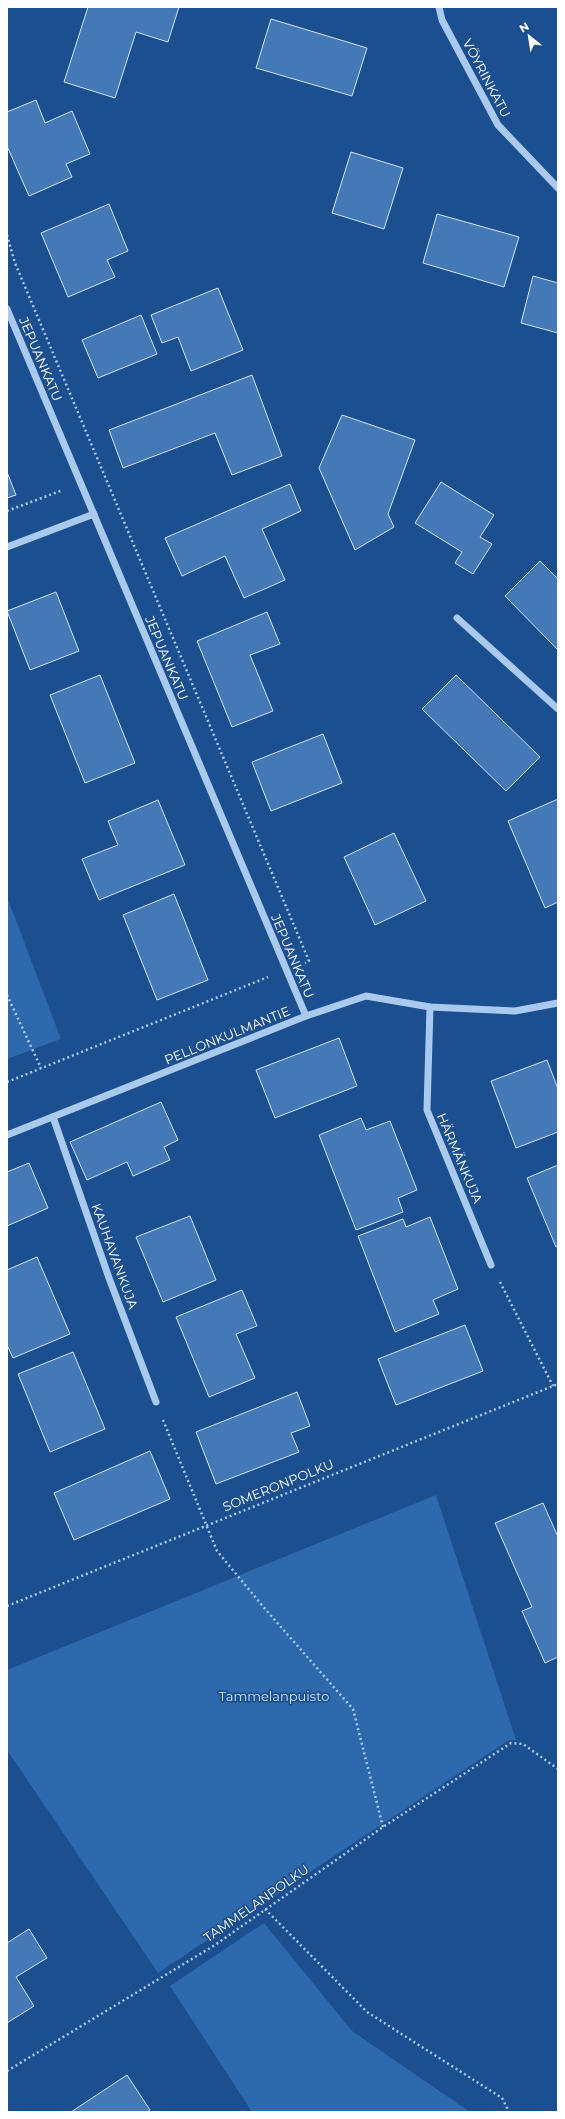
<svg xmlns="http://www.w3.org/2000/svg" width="565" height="2119" font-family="Montserrat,sans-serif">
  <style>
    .green { fill: #2e69ad }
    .building { fill: #4478b7; stroke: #cfe3fa }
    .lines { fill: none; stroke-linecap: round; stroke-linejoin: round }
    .path { stroke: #a9c9ee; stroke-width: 2.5; stroke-dasharray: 2 3; stroke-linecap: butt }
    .minor { stroke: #a9c9ee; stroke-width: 7 }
    .labels { text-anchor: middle; stroke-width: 3.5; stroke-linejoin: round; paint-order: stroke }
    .street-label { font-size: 13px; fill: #fff; stroke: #1b4f8f }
    .park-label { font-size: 13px; fill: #cfe3fa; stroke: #1b4f8f }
  </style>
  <rect width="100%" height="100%" fill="#1b4f8f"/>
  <g class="green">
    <polygon points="7,897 61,1039 7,1059"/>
    <polygon points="436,1495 516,1740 509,1740 158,1973 7,1750 7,1670"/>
    <polygon points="264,1923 352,2031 470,2112 252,2112 170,1986"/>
  </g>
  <g class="building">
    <polygon points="88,7 179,7 168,42 136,32 115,98 64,82"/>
    <polygon points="271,19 367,48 352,96 256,68"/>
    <polygon points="36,100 45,123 72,111 90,154 66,164 72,177 29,196 7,146 7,112"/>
    <polygon points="351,152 403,168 384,229 332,213"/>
    <polygon points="109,204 128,251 107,260 115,277 68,297 41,233"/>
    <polygon points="437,214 519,237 504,287 423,263"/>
    <polygon points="533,276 558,283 558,333 521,323"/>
    <polygon points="218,288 243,350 191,371 178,337 162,343 151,315"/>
    <polygon points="141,315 157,354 98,378 82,340"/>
    <polygon points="252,375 282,456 232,475 215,433 123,468 109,430"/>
    <polygon points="342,415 415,440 388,514 394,527 355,550 319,468"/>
    <polygon points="7,472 16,495 7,498"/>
    <polygon points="441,482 494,515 480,537 492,544 473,574 455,563 462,552 415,523"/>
    <polygon points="290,484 301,511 262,529 285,580 244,598 225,556 182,576 165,538"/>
    <polygon points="540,561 558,579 558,650 505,596"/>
    <polygon points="56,592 79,651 30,670 7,611"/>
    <polygon points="267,612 280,644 250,655 273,711 232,727 197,641"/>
    <polygon points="100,675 135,763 85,783 50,695"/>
    <polygon points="456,675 540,757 506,791 422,709"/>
    <polygon points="323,734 342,783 271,811 252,762"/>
    <polygon points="558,799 558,902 545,908 508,821"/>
    <polygon points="158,800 185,865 99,900 82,859 118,845 108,821"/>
    <polygon points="394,833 426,901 375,925 344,857"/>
    <polygon points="174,894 208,980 157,1000 123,915"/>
    <polygon points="339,1038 357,1086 275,1118 256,1070"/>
    <polygon points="547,1060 558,1089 558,1132 516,1148 491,1081"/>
    <polygon points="161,1102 178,1140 164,1147 170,1160 133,1176 127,1162 87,1180 70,1142"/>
    <polygon points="361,1118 366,1130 390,1121 417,1190 398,1198 403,1212 356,1230 319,1135"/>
    <polygon points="29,1163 48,1208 7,1226 7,1172"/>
    <polygon points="558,1165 558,1246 556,1247 527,1178"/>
    <polygon points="190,1216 216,1280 163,1302 136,1237"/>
    <polygon points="430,1217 458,1289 433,1300 439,1314 395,1332 358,1236 403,1219 406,1227"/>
    <polygon points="37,1257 70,1334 13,1358 7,1345 7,1270"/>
    <polygon points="242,1290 257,1326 236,1334 255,1378 209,1397 176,1317"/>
    <polygon points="465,1325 483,1371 396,1405 378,1359"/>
    <polygon points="73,1352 105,1429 50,1452 18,1374"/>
    <polygon points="297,1392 310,1426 291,1433 299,1452 216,1484 196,1432"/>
    <polygon points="150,1451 170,1499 74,1540 54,1493"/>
    <polygon points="543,1503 558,1537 558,1657 545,1663 522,1611 532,1607 495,1523"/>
    <polygon points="29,1929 47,1958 16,1977 34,2006 7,2023 7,1943"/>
    <polygon points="127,2075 150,2110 147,2112 71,2112"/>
  </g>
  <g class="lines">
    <g class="path">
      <polyline points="7,235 15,263 309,961 305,963"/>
      <polyline points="7,511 63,490"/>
      <polyline points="7,995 41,1068"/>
      <polyline points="7,1082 268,977"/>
      <polyline points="500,1282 553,1386"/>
      <polyline points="163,1420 217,1551 266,1610 353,1709 383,1827"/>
      <polyline points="7,1606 558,1384"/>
      <polyline points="265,1909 367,2012 502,2098 509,2112"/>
      <polyline points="7,2071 215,1945 383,1827 511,1743 523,1744 558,1769"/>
    </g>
    <g class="minor">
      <polyline points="439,7 442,20 498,125 558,188"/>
      <polyline points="7,309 306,1016"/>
      <polyline points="7,547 94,514"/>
      <polyline points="457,618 558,709"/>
      <polyline points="430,1007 427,1110 491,1265"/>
      <polyline points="53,1117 109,1278 156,1402"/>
      <polyline points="7,1135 306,1016 366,996 430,1007 515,1011 558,1003"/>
    </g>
  </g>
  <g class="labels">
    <g class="street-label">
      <text transform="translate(487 78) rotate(62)" y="5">VÖYRINKATU</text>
      <text transform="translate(41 359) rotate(67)" y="5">JEPUANKATU</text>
      <text transform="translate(167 658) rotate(67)" y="5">JEPUANKATU</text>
      <text transform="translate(293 956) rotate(67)" y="5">JEPUANKATU</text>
      <text transform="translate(227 1035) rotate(-22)" y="5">PELLONKULMANTIE</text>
      <text transform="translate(460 1158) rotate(67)" y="5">HÄRMÄNKUJA</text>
      <text transform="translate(115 1256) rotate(70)" y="5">KAUHAVANKUJA</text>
      <text transform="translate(278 1485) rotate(-22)" y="5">SOMERONPOLKU</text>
      <text transform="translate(256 1903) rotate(-35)" y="5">TAMMELANPOLKU</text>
    </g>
    <g class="park-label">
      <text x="274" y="1701">Tammelanpuisto</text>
    </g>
  </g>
  <rect width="565" height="2119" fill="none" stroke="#ffffff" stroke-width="16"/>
  <g transform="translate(529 36) rotate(330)" stroke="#1b4f8f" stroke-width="3" paint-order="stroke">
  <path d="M0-3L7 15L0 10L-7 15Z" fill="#ffffff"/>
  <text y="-6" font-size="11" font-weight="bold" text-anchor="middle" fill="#ffffff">N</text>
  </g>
</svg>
